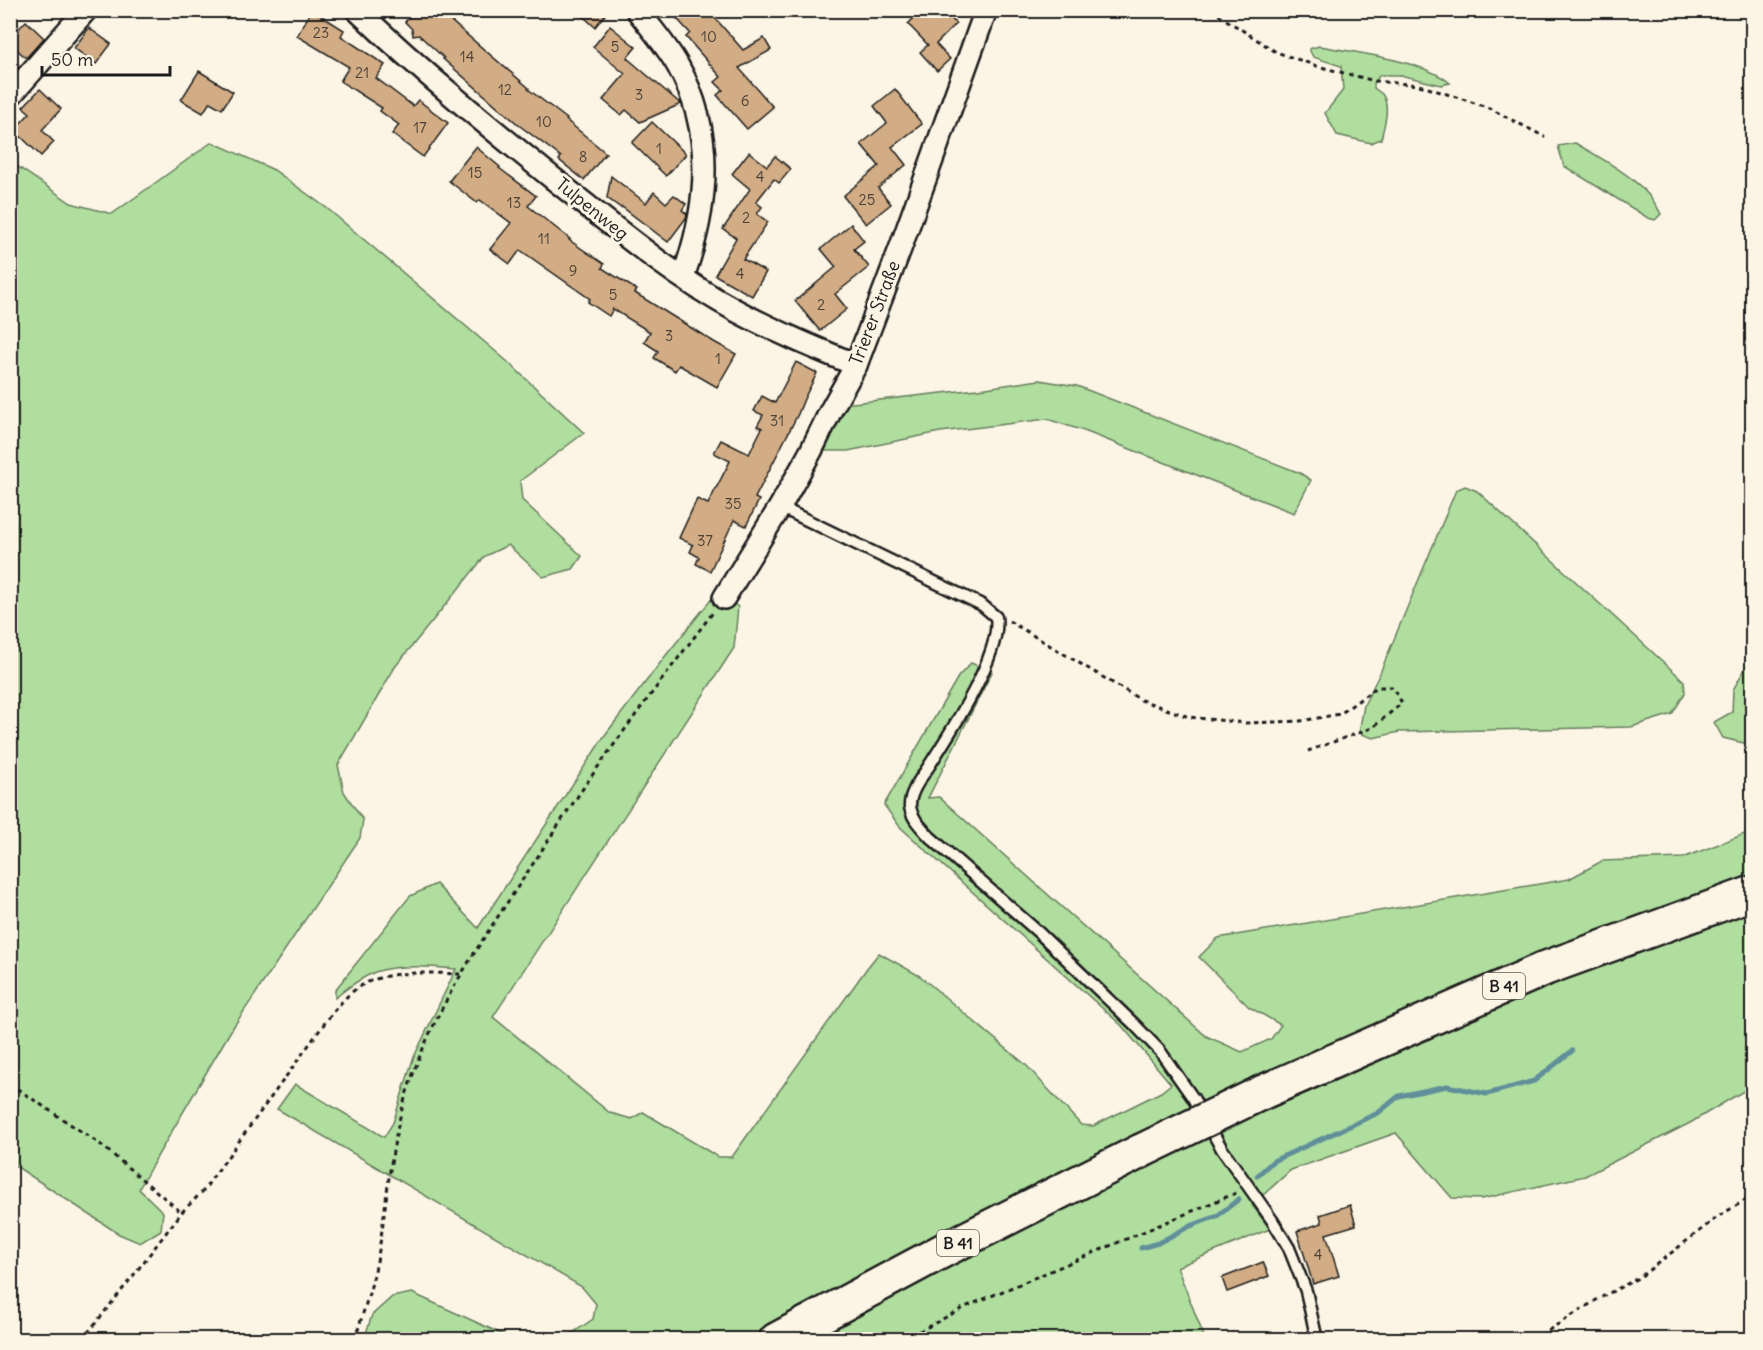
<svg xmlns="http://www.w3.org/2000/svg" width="1763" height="1350" font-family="Delius,sans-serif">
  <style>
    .green { fill: #afde9e; stroke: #667d5d; stroke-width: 1.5 }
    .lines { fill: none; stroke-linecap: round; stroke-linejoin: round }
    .stream { stroke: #608f9a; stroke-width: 5 }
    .building { fill: #d2ac84; stroke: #1c1c1c; stroke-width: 1.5 }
    .lane-casing { stroke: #1c1c1c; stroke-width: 15 }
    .street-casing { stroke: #1c1c1c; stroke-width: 26 }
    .highway-casing { stroke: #1c1c1c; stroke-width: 38 }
    .path { stroke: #1c1c1c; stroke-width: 3; stroke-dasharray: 4.5 4.5; stroke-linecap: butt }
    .lane { stroke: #fcf5e5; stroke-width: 10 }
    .street { stroke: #fcf5e5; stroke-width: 21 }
    .highway { stroke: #fcf5e5; stroke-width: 33 }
    .highway-bridge-casing { stroke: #1c1c1c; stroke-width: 38; stroke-linecap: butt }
    .highway-bridge { stroke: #fcf5e5; stroke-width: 33 }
    .labels { text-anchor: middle; stroke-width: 6; stroke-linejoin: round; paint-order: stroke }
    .number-label { font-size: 15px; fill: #4a4036 }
    .shield { fill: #fcf5e5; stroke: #5f5d58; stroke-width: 1.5 }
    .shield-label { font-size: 16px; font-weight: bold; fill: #1c1c1c }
    .street-label { font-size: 18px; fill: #1c1c1c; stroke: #fcf5e5 }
  </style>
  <rect width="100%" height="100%" fill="#fcf5e5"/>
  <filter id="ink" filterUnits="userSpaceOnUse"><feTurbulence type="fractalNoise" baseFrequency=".0167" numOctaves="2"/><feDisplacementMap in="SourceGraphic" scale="12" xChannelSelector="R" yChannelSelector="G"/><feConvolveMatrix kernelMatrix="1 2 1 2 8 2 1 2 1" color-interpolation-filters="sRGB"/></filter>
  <g filter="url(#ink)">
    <g class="green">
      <path d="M1319 46C1355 52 1424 61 1450 83L1441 85 1400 75H1380L1374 83V88C1376 90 1380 92 1382 94 1391 106 1384 126 1381 139L1371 143 1337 135 1325 113 1343 90 1341 66 1313 57 1309 49Z"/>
      <polygon points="212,142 274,170 328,209 508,362 584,433 520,481 522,500 582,556 573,569 543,577 508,545 485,556 395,667 338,765 344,792 363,820 360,838 230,1032 151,1167 139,1189 163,1212 161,1230 140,1243 119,1234 11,1163 11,162 71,203 112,214"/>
      <path d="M1575 143C1604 160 1646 181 1661 214L1655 220 1648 218 1564 166 1558 146Z"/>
      <polygon points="1039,380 1077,386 1300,473 1311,480 1294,513 1084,431 1047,419 940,432 848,451 820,451 844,404 986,388"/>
      <polygon points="1465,486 1477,491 1684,681 1685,693 1672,714 1631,727 1399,732 1373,738 1359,733 1364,705 1380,673 1456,490"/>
      <path d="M718 591 738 607 734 648 493 1017 610 1113 632 1119 643 1112 718 1157H732L867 968 879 953 920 976 1026 1065 1081 1125 1093 1126 1161 1092 1171 1084 1121 1025 900 827 884 805 958 677 971 663 992 672 928 798 939 797 1206 1036 1242 1052 1271 1039 1281 1025 1249 1007 1199 957 1218 938 1569 879 1602 861 1683 858 1752 831V1086L1690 1123 1585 1176 1481 1199 1452 1198 1396 1133 1291 1170 1252 1205 1270 1229 1177 1267 1205 1339H564L593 1319 596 1304 582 1287 277 1109 295 1084 384 1137 393 1123 413 1059 456 969C433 967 397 964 375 972 361 978 347 988 335 998V990L410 896 436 884 478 928 605 735 667 654Z"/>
      <polygon points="1752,656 1752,745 1723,738 1714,722 1732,712 1733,690"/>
      <polygon points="412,1293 513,1339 364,1339 372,1315 392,1297"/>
    </g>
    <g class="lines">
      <g class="stream">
        <polyline points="1257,1176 1273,1161 1378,1113 1399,1096 1447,1086 1487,1094 1534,1081 1572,1051"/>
        <polyline points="1141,1248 1158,1243 1188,1227 1217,1216 1239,1199"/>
      </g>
    </g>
    <g class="building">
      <polygon points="312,10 344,30 341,36 385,65 376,78 413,106 418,100 448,123 423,157 392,134 399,125 380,111 382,108 340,81 349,67 297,36"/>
      <polygon points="415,10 438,10 529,88 528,89 567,119 566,120 606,153 584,180 559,160 561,157 520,126 443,59 444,58 419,35 413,36 412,29 405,22"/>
      <polygon points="576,10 609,10 595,27"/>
      <polygon points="669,10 708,10 743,50 764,38 771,50 739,68 773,107 747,129 717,95 723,90 715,82 721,77 686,37 690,33"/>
      <polygon points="932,10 944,10 956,24 936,44 950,59 937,71 920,52 928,45 908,24 915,17 921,15 928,14"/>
      <polygon points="26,21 44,38 26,58 10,43 10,38"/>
      <polygon points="610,26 636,47 627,58 681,104 640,122 626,110 621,115 603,100 625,74 593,47"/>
      <polygon points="89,28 111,44 96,64 74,48"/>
      <polygon points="199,71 233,92 222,109 210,102 203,113 181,100"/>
      <polygon points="40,89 61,109 42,130 54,142 41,156 14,130 30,113 23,107"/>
      <polygon points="895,89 922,124 892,147 906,165 878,188 891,204 866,224 843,196 879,166 861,144 887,123 874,106"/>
      <polygon points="652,122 686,154 666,176 632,143"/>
      <polygon points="476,147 500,167 499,168 536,196 528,206 570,239 569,240 604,264 602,268 637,290 635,293 714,342 736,354 717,387 679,365 675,371 654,358 658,351 644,342 650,332 613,309 609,316 588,302 590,299 520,250 510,264 490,249 511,223 480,200 477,203 449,181"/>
      <polygon points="749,152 767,166 775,156 791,169 779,183 774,179 756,202 762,207 757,214 768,222 743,259 766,272 752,296 715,275 736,238 723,229 750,189 732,174"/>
      <polygon points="611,176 646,203 654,192 666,203 674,195 686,204 682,210 687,214 686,218 668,242 622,207 621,208 607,198"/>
      <polygon points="851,224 864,241 854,249 869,267 835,294 847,309 820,331 795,301 836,267 821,249"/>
      <polygon points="796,362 817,373 804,399 798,414 755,498 759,500 746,526 734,520 710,571 696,564 699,557 690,552 693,545 679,538 697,499 708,504 730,461 714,453 721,440 749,454 762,428 757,426 763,415 754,411 762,396 775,403"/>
      <polygon points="1350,1205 1356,1225 1326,1234 1339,1276 1313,1284 1297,1231 1322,1223 1320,1215"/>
      <polygon points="1263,1262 1269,1276 1227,1292 1222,1278"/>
    </g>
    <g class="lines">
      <g class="lane-casing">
        <path id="lane" d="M780 507 982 605 996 617C1002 654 950 733 929 766 922 777 909 792 910 807 912 819 922 828 930 837L1037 931 1134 1024 1160 1051 1193 1098 1222 1149 1272 1220 1289 1248 1306 1291 1317 1340"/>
      </g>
      <g class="street-casing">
        <g id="street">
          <path d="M357 10C423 73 494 131 565 188 619 231 674 277 735 310 774 331 815 348 856 365"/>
          <path d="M637 10C651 28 667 46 678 66 716 134 708 208 683 277"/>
          <polyline points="10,96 86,10"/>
          <polyline points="724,598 780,507 811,451 831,410 856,365 900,249 986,10"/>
        </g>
      </g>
      <g class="highway-casing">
        <g id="highway">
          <polyline points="1261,1093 1546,968 1752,893"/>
          <polyline points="776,1340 946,1249 1141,1151"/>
        </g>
      </g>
      <g class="path">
        <polyline points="1211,10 1276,52 1317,66 1375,81 1419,85 1487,107 1545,137"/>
        <polyline points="1009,621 1141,700 1189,717 1246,723 1301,721 1340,714 1377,687 1393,687 1402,703 1372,728 1308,751"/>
        <polyline points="10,1084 100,1144 181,1212"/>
        <path d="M82 1340 126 1285 182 1212 203 1191 332 1013C338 1006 345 998 352 992 381 968 425 973 460 974"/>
        <path d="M355 1340C363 1312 373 1284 378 1256 388 1197 390 1140 410 1083 434 1010 477 948 519 885 550 838 580 791 613 746 646 700 680 656 714 611"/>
        <polyline points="903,1340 965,1307 1238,1192"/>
        <polyline points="1533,1340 1598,1299 1640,1277 1719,1216 1752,1196"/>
      </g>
      <use href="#lane" class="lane"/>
      <use href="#street" class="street"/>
      <use href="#highway" class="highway"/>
      <g class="highway-bridge-casing">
        <polyline id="highway-bridge" points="1141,1151 1261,1093"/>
      </g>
      <use href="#highway-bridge" class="highway-bridge"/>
    </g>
  </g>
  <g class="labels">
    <g class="number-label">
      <text x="321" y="38">23</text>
      <text x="709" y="42">10</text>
      <text x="615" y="52">5</text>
      <text x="467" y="62">14</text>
      <text x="362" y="78">21</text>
      <text x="505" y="95">12</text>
      <text x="639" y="100">3</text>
      <text x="745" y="106">6</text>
      <text x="544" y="127">10</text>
      <text x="420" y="133">17</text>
      <text x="659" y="154">1</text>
      <text x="583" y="162">8</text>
      <text x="475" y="178">15</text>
      <text x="760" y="182">4</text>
      <text x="867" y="205">25</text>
      <text x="514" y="208">13</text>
      <text x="746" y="223">2</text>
      <text x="544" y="244">11</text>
      <text x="573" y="276">9</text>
      <text x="740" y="279">4</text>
      <text x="613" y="300">5</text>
      <text x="821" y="310">2</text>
      <text x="669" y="341">3</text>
      <text x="718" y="364">1</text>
      <text x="777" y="426">31</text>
      <text x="733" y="509">35</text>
      <text x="705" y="546">37</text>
      <text x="1318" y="1260">4</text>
    </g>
    <g class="shield">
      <rect x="1483" y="973" width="42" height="26" rx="4.5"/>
      <rect x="937" y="1230" width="42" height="26" rx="4.5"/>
    </g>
    <g class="shield-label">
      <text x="1504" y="992">B 41</text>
      <text x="958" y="1249">B 41</text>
    </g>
    <g class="street-label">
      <text transform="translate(592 209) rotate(39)" y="6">Tulpenweg</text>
      <text transform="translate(875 313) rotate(-69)" y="6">Trierer Straße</text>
    </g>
  </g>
  <rect width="1763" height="1350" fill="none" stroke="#fcf5e5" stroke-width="36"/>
  <rect x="18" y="18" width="1727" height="1314" fill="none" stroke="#1c1c1c" stroke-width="2" filter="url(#ink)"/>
  <path d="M42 66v9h128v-9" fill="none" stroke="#1c1c1c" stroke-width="3"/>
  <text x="51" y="66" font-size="18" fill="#1c1c1c" stroke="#fcf5e5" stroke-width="4.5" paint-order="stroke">50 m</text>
</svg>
